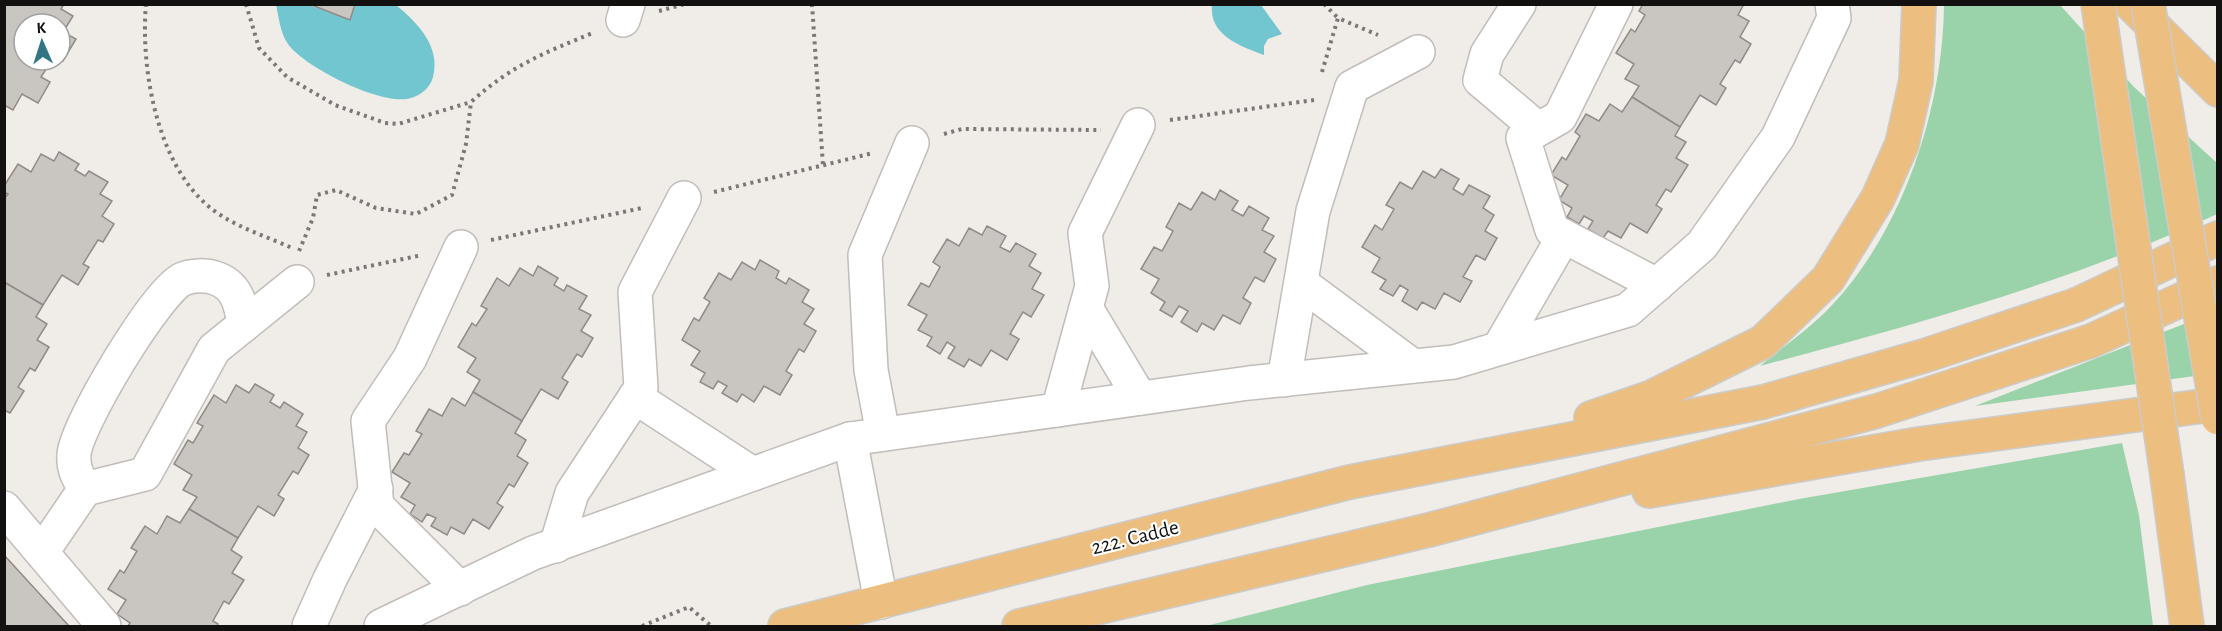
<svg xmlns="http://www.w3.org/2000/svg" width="2222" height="631" font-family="'Alegreya Sans',sans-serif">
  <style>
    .green { fill: #9ad3aa }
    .water { fill: #71c6cf }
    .building { fill: #c9c5c1; stroke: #908b88; stroke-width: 1.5 }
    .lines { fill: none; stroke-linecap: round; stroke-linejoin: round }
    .minor-casing { stroke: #c1bdb9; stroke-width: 36 }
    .major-casing { stroke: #cbcbca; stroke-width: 36 }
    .path { stroke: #7a7875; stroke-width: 4; stroke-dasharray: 3 4.5; stroke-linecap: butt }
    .minor { stroke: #fff; stroke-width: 33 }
    .major { stroke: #ecbf81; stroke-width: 33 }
    .major-bridge-casing { stroke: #cbcbca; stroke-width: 36; stroke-linecap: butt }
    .major-bridge { stroke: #ecbf81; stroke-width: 33 }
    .labels { text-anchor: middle; stroke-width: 4.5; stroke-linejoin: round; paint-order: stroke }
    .street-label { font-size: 21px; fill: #12110f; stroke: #fff }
  </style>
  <rect width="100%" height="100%" fill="#f0ece8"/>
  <g class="green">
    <path d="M1944 5H2060L2134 87 2217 163V214C2071 282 1916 324 1760 366 1784 346 1812 327 1833 304 1904 228 1943 107 1944 5Z"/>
    <polygon points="2217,311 2217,373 1975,406"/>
    <polygon points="2122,443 2139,515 2153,626 1206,626 1367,585 1799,499"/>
  </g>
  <g class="water">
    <path d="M276 5H309L350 20 355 5H396C418 23 441 47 433 77 430 88 421 95 411 98 383 107 304 67 288 44 280 32 279 18 276 5Z"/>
    <path d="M1212 5H1261L1282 34 1268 39 1264 46V55C1241 46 1209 36 1212 5Z"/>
  </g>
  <g class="building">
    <polygon points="4,4 64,4 61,9 73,16 63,32 76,39 63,61 60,59 60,24 24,24 24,60 52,60 41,77 50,82 38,103 22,94 13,110 4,105"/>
    <polygon points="309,4 355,4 350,20"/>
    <polygon points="1643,4 1744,4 1738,15 1749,21 1740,37 1751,44 1740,63 1735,60 1720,84 1726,88 1716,105 1700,95 1680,127 1632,97 1639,86 1625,79 1634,64 1616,53 1631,29 1635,32 1645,15 1639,11"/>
    <polygon points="1632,97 1680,127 1675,136 1686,142 1676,158 1688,165 1671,192 1666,189 1656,205 1662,209 1647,233 1630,223 1621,238 1608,231 1603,238 1588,229 1593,221 1584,216 1579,224 1567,217 1572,208 1559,200 1568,185 1551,175 1562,157 1566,160 1580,136 1575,132 1586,114 1599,121 1610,104 1622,112"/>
    <polygon points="59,152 79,164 75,170 85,176 89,171 108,182 100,194 112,201 102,216 114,224 103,242 98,240 83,264 89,267 78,285 62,275 43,305 4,282 4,199 8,194 4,192 4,186 18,164 31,172 41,154 54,161"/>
    <polygon points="1441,169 1459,179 1453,189 1463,195 1469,185 1490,196 1483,208 1494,215 1485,231 1497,238 1485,260 1476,255 1463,277 1472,281 1460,302 1444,293 1435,309 1422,302 1417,310 1402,301 1408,290 1400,285 1393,296 1380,289 1386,280 1372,272 1380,258 1362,247 1375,225 1382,230 1394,209 1386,205 1400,182 1412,189 1423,171 1435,178"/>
    <polygon points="1220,190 1238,201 1232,210 1243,216 1249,206 1269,218 1262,230 1274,236 1264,252 1276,259 1264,282 1255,277 1243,298 1251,303 1240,324 1223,315 1214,330 1202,323 1197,332 1181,322 1188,311 1179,306 1172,317 1160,310 1165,302 1151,293 1159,279 1141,269 1154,247 1162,251 1173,231 1166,227 1179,203 1191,210 1202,192 1215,200"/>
    <polygon points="987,226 1006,236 1000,247 1010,252 1016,243 1036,254 1029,266 1041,273 1032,289 1044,295 1031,317 1023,312 1010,334 1019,339 1007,360 991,350 981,366 969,359 964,367 948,358 955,347 947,342 940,354 927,346 932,337 918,330 927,315 908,305 921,283 929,287 940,267 933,262 947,239 959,246 969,228 982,235"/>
    <polygon points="760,260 779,271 776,278 786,284 789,278 809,290 802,302 814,309 804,324 816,331 804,352 799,349 786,371 792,375 780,395 764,386 754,402 742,394 737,402 722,393 727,386 718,381 713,389 700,382 705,373 691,365 700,351 682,340 694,318 699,321 710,302 704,298 719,273 731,280 742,262 755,270"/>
    <polygon points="538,266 558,278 554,285 564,291 567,285 587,296 579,309 591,315 581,331 593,338 582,357 577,354 562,378 568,382 558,399 541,389 522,421 473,392 480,380 467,372 476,358 458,347 472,323 476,326 487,309 481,306 497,278 509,286 520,268 533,276"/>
    <polygon points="4,282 43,305 36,317 47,324 37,340 49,347 35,371 30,368 18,387 24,391 10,413 4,410"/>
    <polygon points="255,384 274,395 270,402 280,408 284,402 303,414 296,426 307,432 298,448 309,455 298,474 293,471 278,495 284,499 274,516 258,506 238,538 189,509 197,497 183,490 192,475 174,464 188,440 193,443 203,426 197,423 214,395 226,403 236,385 249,393"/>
    <polygon points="473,392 522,421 515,433 526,440 517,456 528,463 514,487 509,484 497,503 503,507 489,529 473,519 464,534 451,527 447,535 431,526 436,518 427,514 422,522 410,514 415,505 401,497 410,483 392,472 404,453 409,455 422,434 416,431 429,409 442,416 452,398 465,406"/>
    <polygon points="189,509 238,538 231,550 242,557 232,573 244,580 229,604 224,601 213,621 218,624 217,626 128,626 130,623 117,614 126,600 108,589 120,570 124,573 137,551 131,548 145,526 157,534 167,516 180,523"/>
    <polygon points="4,555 69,626 4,626"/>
  </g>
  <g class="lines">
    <g class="minor-casing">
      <g id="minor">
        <polyline points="1519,4 1487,54 1480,80 1538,129"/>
        <polyline points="1616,4 1560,117 1523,138 1552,230 1657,285"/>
        <polyline points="623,20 628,4"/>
        <polyline points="1301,283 1413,366"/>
        <polyline points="1086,308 1140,398"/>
        <polyline points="1499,348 1564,236"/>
        <polyline points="1284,380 1313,211 1352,87 1418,52"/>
        <polyline points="635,397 753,474"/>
        <polyline points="1058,410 1092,286 1085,233 1138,125"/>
        <polyline points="883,434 871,370 865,255 912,143"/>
        <polyline points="850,439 881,602"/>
        <path d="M85 489C78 477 73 469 74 455 75 427 157 290 183 279 192 275 206 275 215 278 237 285 241 304 244 325"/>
        <polyline points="4,508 104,626"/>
        <polyline points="556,546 572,493 641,388 635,292 684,198"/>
        <polyline points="42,552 85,489 145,474 214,349 297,282"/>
        <polyline points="460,589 377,506 368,421 410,358 461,247"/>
        <polyline points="309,626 330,579 376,489"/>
        <polyline points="381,626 533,553 850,439 1249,383 1454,362 1628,310 1702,245 1778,137 1834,18 1832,4"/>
      </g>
    </g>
    <g class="major-casing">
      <g id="major">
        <polyline points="2131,4 2218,90"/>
        <polyline points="1591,418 1652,397 1763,342 1828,279 1878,198 1902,144 1916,81 1919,4"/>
        <polyline points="2167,475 2187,626"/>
        <polyline points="1649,491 1919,444 2218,404"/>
        <polyline points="785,626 1350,482 1763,402 1927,355 2076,305 2218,238"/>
        <polyline points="1019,626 1429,530 1877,411 2091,341 2218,283"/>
      </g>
    </g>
    <g class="path">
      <path d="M146 4C140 73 159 178 222 216 244 230 271 238 294 249"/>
      <polyline points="246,4 259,48 287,77 335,105 385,123 398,124 471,102"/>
      <polyline points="812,4 823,166"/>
      <polyline points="1324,4 1338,18"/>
      <polyline points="659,11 685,4"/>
      <polyline points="1322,72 1338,18 1378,35"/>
      <polyline points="1170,120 1314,100"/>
      <polyline points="944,134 962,129 1101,130"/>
      <polyline points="714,192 873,153"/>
      <polyline points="491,240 642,208"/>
      <path d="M299 251 313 218 317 195 336 190 376 208 416 214 452 195 466 144 471 102C512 65 544 53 595 32"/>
      <polyline points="327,275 422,255"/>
      <polyline points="642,626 689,607 711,626"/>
    </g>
    <use href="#minor" class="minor"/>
    <use href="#major" class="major"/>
    <g class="major-bridge-casing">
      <g id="major-bridge">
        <polyline points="2098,4 2167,475"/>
        <polyline points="2148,4 2218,418"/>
      </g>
    </g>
    <use href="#major-bridge" class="major-bridge"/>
  </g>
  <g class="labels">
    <g class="street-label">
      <text transform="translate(1135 537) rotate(-14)" y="7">222. Cadde</text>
    </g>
  </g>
  <rect width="2222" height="631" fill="none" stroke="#12110f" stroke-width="12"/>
  <g transform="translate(42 42) rotate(357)"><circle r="28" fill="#ffffff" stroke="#a0a09f" stroke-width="1.5"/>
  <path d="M0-4.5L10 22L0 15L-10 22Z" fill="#327686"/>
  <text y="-9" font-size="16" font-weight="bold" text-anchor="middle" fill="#12110f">K</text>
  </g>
</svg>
